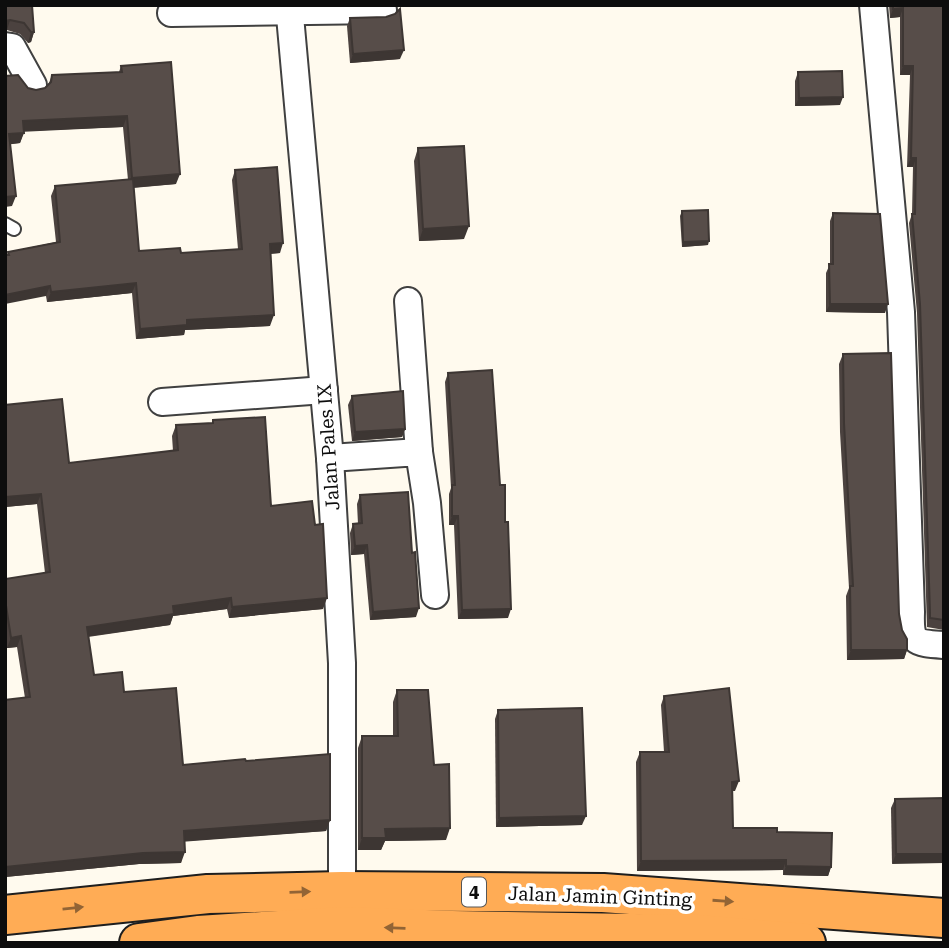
<svg xmlns="http://www.w3.org/2000/svg" width="949" height="948" font-family="'Roboto Serif',serif">
  <style>
    .lines { fill: none; stroke-linecap: round; stroke-linejoin: round }
    .service-casing { stroke: #404040; stroke-width: 16 }
    .minor-casing { stroke: #404040; stroke-width: 30 }
    .trunk-casing { stroke: #1e1e1e; stroke-width: 42 }
    .service { stroke: #fff; stroke-width: 12 }
    .minor { stroke: #fff; stroke-width: 26 }
    .trunk { stroke: #ffac55; stroke-width: 38 }
    .wall { fill: #4b423f }
    .shaded-wall { fill: #3d3633 }
    .building { fill: #574d49; stroke: #3d3633; stroke-width: 2 }
    .oneway { fill: #926435 }
    .labels { text-anchor: middle; stroke-width: 7; stroke-linejoin: round; paint-order: stroke }
    .shield { fill: #fff; stroke: #565656; stroke-width: 2 }
    .shield-label { font-size: 18px; font-weight: bold; fill: #0d0d0d }
    .street-label { font-size: 19px; fill: #0d0d0d; stroke: #fff }
  </style>
  <rect width="100%" height="100%" fill="#fffaee"/>
  <g class="lines">
    <g class="service-casing">
      <polyline id="service" points="5,224 14,229"/>
    </g>
    <g class="minor-casing">
      <g id="minor">
        <polyline points="289,5 330,458 342,663 342,891"/>
        <path d="M873 5 901 312 911 612C910 643 914 643 944 645"/>
        <polyline points="171,13 383,10"/>
        <polyline points="5,46 12,47 33,85"/>
        <polyline points="408,301 419,452"/>
        <polyline points="162,402 324,390"/>
        <polyline points="330,458 419,452 427,503 435,595"/>
      </g>
    </g>
    <g class="trunk-casing">
      <g id="trunk">
        <polyline points="5,915 208,894 342,891 603,893 944,918"/>
        <polyline points="139,943 198,935 343,926 452,930 698,934 806,943"/>
      </g>
    </g>
    <use href="#service" class="service"/>
    <use href="#minor" class="minor"/>
    <use href="#trunk" class="trunk"/>
  </g>
  <g class="wall">
    <polygon points="5,5 34,32 31,42 28,43 20,34 7,30"/>
    <polygon points="889,5 944,5 944,630 927,627 917,313 909,223 912,214 913,167 907,167 910,75 900,75 900,17 890,18"/>
    <polygon points="350,18 400,59 350,63 347,26"/>
    <polygon points="121,66 176,184 133,188 139,251 181,253 238,249 232,180 235,170 280,253 270,254 270,326 185,330 184,335 136,339 132,293 47,302 46,296 7,255 8,252 56,242 51,196 55,186 128,180 123,127 24,131 20,143 10,144 12,206 5,76 28,88 36,90 45,88 49,83 52,75 119,72"/>
    <polygon points="798,72 840,105 795,106 795,81"/>
    <polygon points="418,148 464,239 419,241 414,161"/>
    <polygon points="682,211 708,245 682,247 680,216"/>
    <polygon points="833,213 885,313 826,312 826,273 830,264 830,221"/>
    <polygon points="843,354 902,630 907,650 904,659 847,660 846,596 849,588 840,432 839,364"/>
    <polygon points="448,373 500,485 505,522 508,618 458,619 454,525 449,525 449,494 451,488 445,382"/>
    <polygon points="352,396 405,429 402,437 352,441 348,405"/>
    <polygon points="213,420 271,506 323,609 229,618 227,609 173,616 170,625 88,637 94,675 124,692 183,765 246,761 330,820 326,831 185,841 181,863 139,864 5,877 5,700 25,698 17,647 7,648 5,635 5,579 45,573 37,504 5,507 69,463 173,451 172,436 176,425 212,423"/>
    <polygon points="360,495 416,617 370,620 364,554 351,555 350,533 353,524 358,524 357,504"/>
    <polygon points="397,690 434,765 446,840 385,841 381,850 358,850 358,748 362,736 393,736 393,702"/>
    <polygon points="664,696 735,791 732,791 733,828 777,832 831,867 828,876 783,875 783,870 637,871 636,762 640,752 664,752 661,705"/>
    <polygon points="498,710 582,825 496,827 495,719"/>
    <polygon points="944,798 892,864 891,808 895,799"/>
  </g>
  <g class="shaded-wall">
    <polygon points="903,8 900,17 890,18 893,9"/>
    <polygon points="10,20 7,30 5,31 5,21"/>
    <polygon points="31,32 34,32 31,42 28,43"/>
    <polygon points="404,50 400,59 350,63 353,54"/>
    <polygon points="903,66 913,66 910,75 900,75"/>
    <polygon points="843,97 840,105 795,106 799,98"/>
    <polygon points="127,116 123,127 19,132 23,121"/>
    <polygon points="24,133 20,143 5,145 9,134"/>
    <polygon points="911,158 916,158 913,167 907,167"/>
    <polygon points="180,174 176,184 128,188 132,178"/>
    <polygon points="16,196 12,206 5,207 5,197"/>
    <polygon points="469,226 464,239 419,241 423,229"/>
    <polygon points="709,241 708,245 682,247 683,242"/>
    <polygon points="283,243 280,253 266,254 270,244"/>
    <polygon points="136,283 132,293 47,302 51,292"/>
    <polygon points="50,286 46,296 5,304 5,295"/>
    <polygon points="830,304 888,304 885,313 826,312"/>
    <polygon points="274,315 270,326 185,330 184,335 136,339 140,329 187,320"/>
    <polygon points="405,429 402,437 352,441 355,432"/>
    <polygon points="41,494 37,504 5,507 5,497"/>
    <polygon points="452,516 458,516 454,525 449,525"/>
    <polygon points="367,545 364,554 351,555 355,546"/>
    <polygon points="231,598 227,609 173,616 170,625 83,637 87,627 173,606"/>
    <polygon points="327,598 323,609 229,618 232,607"/>
    <polygon points="419,608 416,617 370,620 373,612"/>
    <polygon points="511,609 508,618 458,619 462,610"/>
    <polygon points="21,636 17,647 7,648 11,638"/>
    <polygon points="851,650 907,650 904,659 847,660"/>
    <polygon points="739,781 735,791 728,791 732,782"/>
    <polygon points="586,816 582,825 496,827 499,818"/>
    <polygon points="330,820 326,831 180,842 184,831"/>
    <polygon points="450,828 446,840 385,841 381,850 358,850 362,838 385,829"/>
    <polygon points="185,852 181,863 139,864 5,877 5,867 143,853"/>
    <polygon points="896,854 944,854 944,863 892,864"/>
    <polygon points="786,860 783,870 637,871 641,861"/>
    <polygon points="786,866 831,867 828,876 783,875"/>
  </g>
  <g class="building">
    <polygon points="5,5 32,5 34,32 31,32 24,23 10,20 5,21"/>
    <polygon points="893,5 944,5 944,620 930,618 930,613 920,304 912,214 915,214 916,158 911,158 913,66 903,66 903,8 893,9"/>
    <polygon points="400,9 404,50 353,54 350,18 386,17 395,14"/>
    <polygon points="171,62 180,174 132,178 127,116 23,121 24,133 9,134 16,196 5,197 5,76 18,75 28,88 36,90 45,88 51,82 52,75 122,72 121,66"/>
    <polygon points="842,71 843,97 799,98 798,72"/>
    <polygon points="464,146 469,226 423,229 418,148"/>
    <polygon points="277,167 283,243 270,244 274,315 187,320 187,325 140,329 136,283 51,292 50,286 5,295 5,255 9,255 8,252 60,242 55,186 133,179 139,251 180,248 181,253 242,249 235,170"/>
    <polygon points="708,210 709,241 683,242 682,211"/>
    <polygon points="833,213 880,214 888,304 830,304 829,264 833,264"/>
    <polygon points="891,353 899,614 902,630 907,639 907,650 851,650 850,586 853,586 844,423 843,354"/>
    <polygon points="492,370 500,485 505,485 505,522 508,522 511,609 462,610 458,516 452,516 452,485 455,485 448,373"/>
    <polygon points="403,391 405,429 355,432 352,396"/>
    <polygon points="62,399 69,463 178,450 176,425 213,423 213,420 265,417 271,506 312,501 315,525 323,524 327,598 232,607 231,598 173,606 174,614 87,627 94,675 122,672 124,692 176,688 183,765 245,759 246,761 330,754 330,820 184,831 185,852 143,853 5,867 5,700 30,697 21,636 11,638 5,599 5,579 50,572 41,494 5,497 5,405"/>
    <polygon points="408,492 412,553 415,552 419,608 373,612 367,545 355,546 353,524 362,523 360,495"/>
    <polygon points="729,688 739,781 732,782 733,828 777,828 777,832 832,833 831,867 786,866 786,860 641,861 640,752 669,752 664,696"/>
    <polygon points="397,690 428,690 434,765 449,764 450,828 385,829 386,838 362,838 362,736 398,736"/>
    <polygon points="582,708 586,816 499,818 498,710"/>
    <polygon points="944,798 944,854 896,854 895,799"/>
  </g>
  <defs><path id="oneway-solid" d="M-6-.8H1V-3.2L6.5 0L1 3.2V.8H-6Z" transform="scale(1.75)"/></defs>
  <g class="oneway">
    <use href="#oneway-solid" transform="translate(300 892) rotate(-2)"/>
    <use href="#oneway-solid" transform="translate(723 901) rotate(4)"/>
    <use href="#oneway-solid" transform="translate(73 908) rotate(-6)"/>
    <use href="#oneway-solid" transform="translate(395 928) rotate(-178)"/>
  </g>
  <g class="labels">
    <rect class="shield" x="462" y="877.5" width="24" height="29" rx="5"/>
    <g class="shield-label">
      <text x="474" y="898">4</text>
    </g>
    <g class="street-label">
      <text transform="translate(328 447) rotate(-94)" y="7">Jalan Pales IX</text>
      <text transform="translate(600 896) rotate(2)" y="7">Jalan Jamin Ginting</text>
    </g>
  </g>
  <rect width="949" height="948" fill="none" stroke="#0d0d0d" stroke-width="14"/>
</svg>
